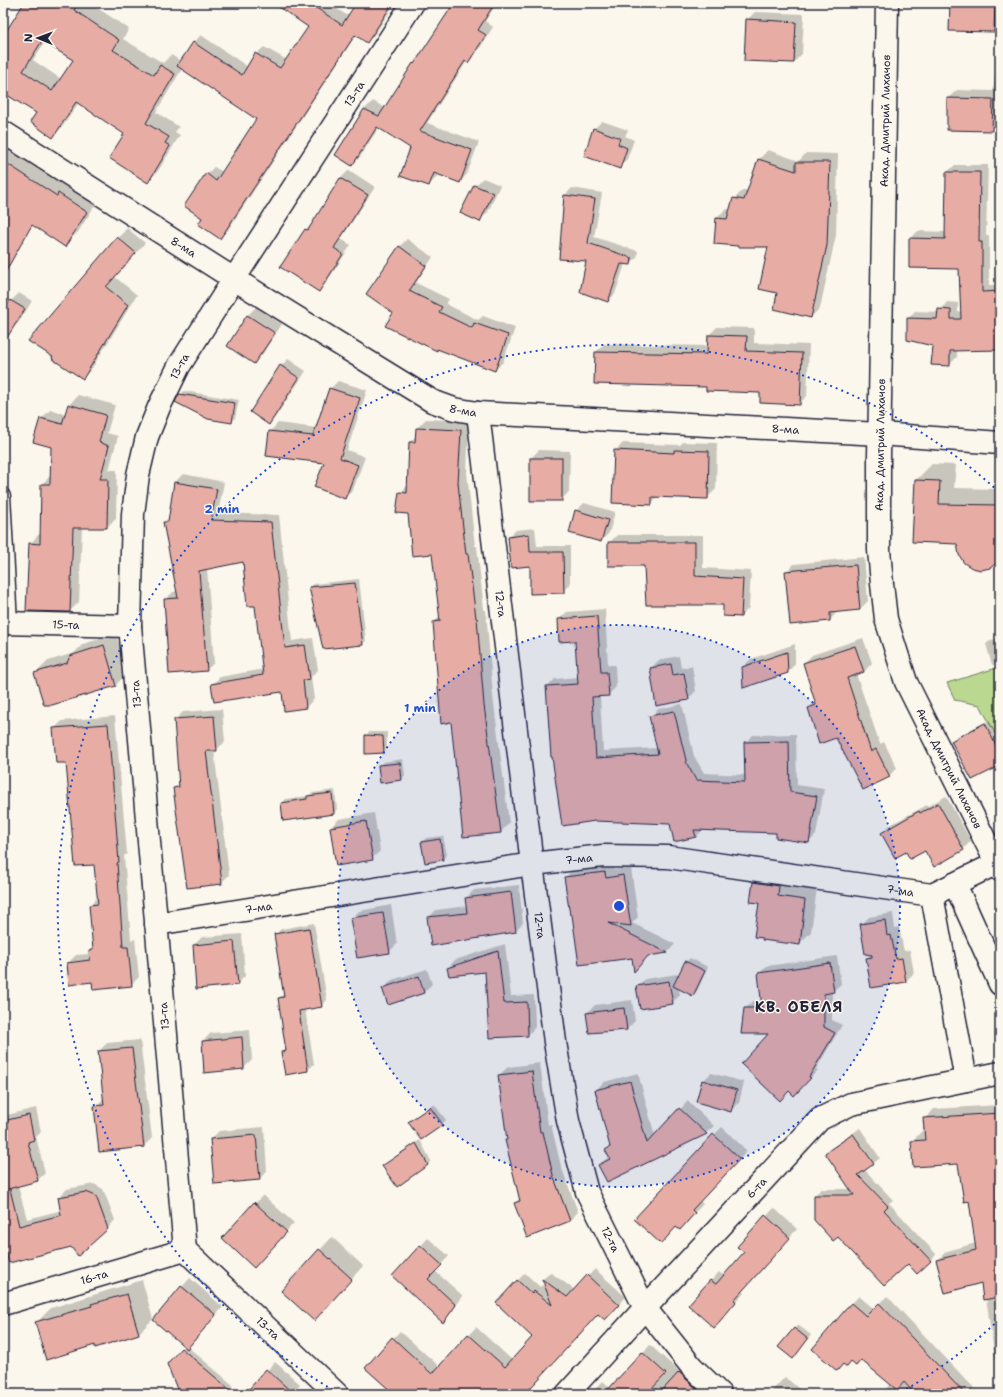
<svg xmlns="http://www.w3.org/2000/svg" width="1003" height="1397" font-family="'Shantell Sans',sans-serif">
  <style>
    .green { fill: #bbd890; stroke: #6e7d66 }
    .shadow { fill: #0003; fill-rule: evenodd }
    .building { fill: #e7ada4; stroke: #22223b; fill-rule: evenodd }
    .lines { fill: none; stroke-linecap: round; stroke-linejoin: round }
    .service-casing { stroke: #22223b; stroke-width: 17 }
    .minor-casing { stroke: #22223b; stroke-width: 25 }
    .tertiary-casing { stroke: #22223b; stroke-width: 25 }
    .service { stroke: #fbf7ec; stroke-width: 14 }
    .minor { stroke: #fbf7ec; stroke-width: 22 }
    .tertiary { stroke: #fbf7ec; stroke-width: 22 }
    .ring { fill: none; stroke: #1d4ed8; stroke-width: 2; stroke-dasharray: 2 4 }
    .labels { text-anchor: middle; stroke-width: 3; stroke-linejoin: round; paint-order: stroke }
    .street-label { font-size: 11px; fill: #22223b; stroke: #fbf7ec }
    .district-label { font-size: 15px; font-weight: bold; letter-spacing: 1px; fill: #22223b; stroke: #fbf7ec }
    .centre { fill: #1d4ed8; stroke: #fbf7ec; stroke-width: 2 }
    .ring-label { font-size: 12px; text-anchor: middle; font-weight: bold; fill: #1d4ed8; stroke: #fbf7ec; stroke-width: 3; stroke-linejoin: round; paint-order: stroke }
  </style>
  <rect width="100%" height="100%" fill="#fbf7ec"/>
  <filter id="ink" filterUnits="userSpaceOnUse"><feTurbulence type="fractalNoise" baseFrequency=".025" numOctaves="2"/><feDisplacementMap in="SourceGraphic" scale="8" xChannelSelector="R" yChannelSelector="G"/><feConvolveMatrix kernelMatrix="1 2 1 2 8 2 1 2 1" color-interpolation-filters="sRGB"/></filter>
  <g filter="url(#ink)">
    <polygon class="green" points="1000,667 1000,743 980,705 955,700 947,683"/>
    <g class="shadow">
      <path d="M25 3H90L129 29 123 39 163 63 171 55 181 61 193 43 201 35 248 67 256 54 264 47 287 60 309 26 279 3H328L348 16 357 3H395L375 34 367 42 356 35 228 230 220 238 203 217 207 174 214 167 223 172 258 119 182 69 156 112 179 127 175 132 180 135 158 171 148 181 125 133 79 102 63 126 53 136 37 113 3 91V39ZM45 42 74 60 61 79 33 60Z"/>
      <polygon points="454,3 497,3 485,21 493,27 476,54 468,62 467,61 427,123 479,142 467,174 460,182 438,174 437,177 429,185 411,148 379,127 360,157 352,165 336,154 365,109 373,101 385,108 413,64 420,58"/>
      <polygon points="951,3 1000,3 1000,31 950,30"/>
      <polygon points="755,12 804,14 802,54 794,62 747,20"/>
      <polygon points="1000,39 1000,122 992,130 948,98 957,90 993,91"/>
      <polygon points="602,121 628,130 625,136 634,140 627,159 619,167 594,129"/>
      <polygon points="3,140 99,199 78,232 65,245 3,200"/>
      <polygon points="768,150 799,161 806,153 838,154 836,235 820,308 811,317 779,292 769,246 715,243 717,218 726,209 731,210 734,199 743,190 748,190 759,159"/>
      <polygon points="955,165 988,165 986,235 989,235 989,285 1000,285 1000,349 957,350 957,357 949,365 935,345 908,319 915,311 939,312 947,302 958,303 958,312 961,312 960,268 910,239 918,231 946,232 947,172"/>
      <polygon points="349,170 375,187 341,239 351,245 326,283 318,291 306,230 315,221 341,178"/>
      <polygon points="483,178 500,185 488,212 480,220 475,186"/>
      <polygon points="572,188 602,193 594,237 638,251 637,257 630,264 625,264 615,294 608,301 587,261 561,258 565,195"/>
      <polygon points="127,228 145,243 115,277 137,295 92,368 83,378 55,357 29,341"/>
      <polygon points="407,239 433,257 416,283 449,299 446,304 478,320 483,316 515,328 503,362 495,370 395,313 399,247"/>
      <polygon points="19,293 32,301 19,322 11,330 3,325 3,313 11,301"/>
      <polygon points="256,307 282,324 262,355 254,363 228,346 248,315"/>
      <polygon points="717,327 754,328 754,343 809,345 807,396 799,404 761,392 596,352 604,344 709,346 709,335"/>
      <polygon points="1000,355 1000,401 995,400"/>
      <polygon points="288,359 306,371 276,416 269,424 281,366"/>
      <polygon points="338,381 367,390 347,450 365,457 353,490 345,498 325,462 270,432 278,423 317,428 330,389"/>
      <polygon points="184,391 239,400 235,418 232,422 180,395"/>
      <polygon points="78,395 115,405 107,433 118,436 109,470 117,470 116,518 107,527 82,527 79,602 70,611 30,544 39,534 41,534 42,484 51,475 52,446 41,419 50,410 66,414 69,405"/>
      <polygon points="426,419 469,421 467,473 475,546 477,546 484,610 486,610 493,696 509,823 501,832 452,721 434,622 440,616 433,553 409,514 400,493 409,484 410,442 417,435 417,428"/>
      <polygon points="683,442 717,443 716,489 707,498 659,496 651,504 615,451 623,443 680,445"/>
      <polygon points="539,450 570,451 569,492 561,500 531,458"/>
      <polygon points="932,464 956,465 954,488 1000,489 1000,559 958,543 916,480"/>
      <polygon points="183,474 224,482 218,513 279,515 292,641 313,638 318,670 311,677 314,699 306,707 283,691 212,685 220,677 264,669 255,605 244,561 207,568 214,663 206,670 165,600 173,592 178,591 164,522 170,516 175,482"/>
      <polygon points="584,503 615,512 609,533 601,541 576,511"/>
      <polygon points="535,528 537,546 570,546 570,585 563,592 531,565 509,537 516,530"/>
      <polygon points="617,535 703,535 703,568 751,571 749,608 741,616 724,604 645,565 609,543"/>
      <polygon points="864,557 868,601 860,609 838,611 830,620 786,572 794,564"/>
      <polygon points="359,579 366,641 362,644 310,587 314,584"/>
      <polygon points="605,609 608,665 615,665 616,687 608,695 600,696 603,751 657,748 650,717 658,709 682,704 694,756 704,773 746,775 745,743 753,735 796,734 797,785 824,789 816,835 809,842 778,832 703,830 696,837 671,823 595,820 547,687 555,679 578,677 576,640 559,619 567,612"/>
      <polygon points="116,634 127,673 115,686 36,673 48,661 74,653 83,644"/>
      <polygon points="1000,637 1000,663 992,665 986,644 990,641"/>
      <polygon points="863,638 872,663 864,672 856,674 880,744 884,742 897,768 889,776 837,737 809,708 816,701 804,663 812,655"/>
      <polygon points="795,644 795,664 787,673 743,667 751,659"/>
      <polygon points="679,656 681,668 692,666 696,691 688,699 651,668 659,660"/>
      <polygon points="222,709 225,742 216,750 214,750 229,875 221,883 174,788 180,783 175,720 183,712"/>
      <polygon points="115,716 127,854 124,856 131,940 135,939 139,977 131,985 93,981 68,963 76,955 90,954 90,951 94,947 90,905 98,897 95,864 67,762 54,729 62,721"/>
      <polygon points="989,720 1000,743 1000,765 953,741 956,737"/>
      <polygon points="369,732 387,732 387,748 383,752 366,736"/>
      <polygon points="403,759 405,776 401,779 379,766 383,762"/>
      <polygon points="335,790 337,809 334,813 282,803 286,799 308,796 312,793"/>
      <polygon points="946,796 971,841 963,849 907,850 882,833 890,825 927,805 928,806"/>
      <polygon points="374,813 380,851 372,859 331,827 339,819"/>
      <polygon points="443,836 447,855 443,859 422,842 426,838"/>
      <polygon points="613,864 614,870 631,868 638,917 632,923 675,944 668,952 633,957 573,914 565,878 573,869"/>
      <polygon points="766,870 817,888 811,932 799,944 760,902 754,882"/>
      <polygon points="519,885 523,923 515,931 428,918 436,910 467,906 466,898 474,890"/>
      <polygon points="391,905 397,944 389,952 351,919 359,911"/>
      <polygon points="893,913 895,928 899,927 904,951 910,950 914,973 906,981 867,958 871,954 861,925 869,917"/>
      <polygon points="314,923 327,1000 321,1006 305,1009 314,1064 308,1070 286,1074 282,1052 287,1048 279,998 285,993 275,935 281,929"/>
      <polygon points="242,934 245,976 237,984 194,945 202,937"/>
      <polygon points="505,944 511,996 534,995 535,1027 528,1035 490,1037 486,971 448,968 455,960"/>
      <polygon points="837,956 841,984 832,992 832,1020 842,1025 816,1069 818,1070 794,1095 771,1033 745,1009 753,1001 762,1001 759,973 767,966"/>
      <polygon points="690,958 708,967 697,991 693,994 679,988 680,995 672,1003 637,987 645,979 677,974 678,979 686,962"/>
      <polygon points="427,969 432,984 424,992 384,988 392,980"/>
      <polygon points="632,1000 635,1021 627,1029 589,1032 587,1013 595,1005"/>
      <polygon points="250,1030 252,1060 244,1068 205,1071 203,1041 211,1033"/>
      <polygon points="140,1040 152,1138 144,1146 95,1107 104,1098 99,1051 107,1043"/>
      <polygon points="540,1063 548,1125 551,1124 561,1166 578,1212 570,1220 527,1236 515,1203 520,1198 508,1140 499,1075 508,1067"/>
      <polygon points="638,1073 655,1136 688,1101 714,1126 706,1133 600,1165 609,1156 606,1150 611,1145 596,1090 604,1082"/>
      <polygon points="711,1073 744,1082 739,1103 730,1111 703,1081"/>
      <polygon points="434,1104 446,1120 442,1124 413,1119"/>
      <polygon points="1000,1105 1000,1373 998,1358 995,1359 986,1298 981,1282 937,1260 947,1251 976,1243 970,1200 958,1163 912,1141 922,1131 925,1131 924,1119 934,1109"/>
      <polygon points="36,1108 41,1132 36,1137 45,1173 37,1181 18,1186 27,1219 62,1210 59,1197 67,1189 94,1184 103,1189 115,1220 108,1228 71,1246 3,1238 3,1116"/>
      <polygon points="264,1127 267,1171 259,1179 211,1139 219,1131"/>
      <polygon points="722,1127 747,1151 700,1201 703,1204 687,1221 714,1135"/>
      <polygon points="860,1128 880,1158 865,1170 893,1200 889,1203 936,1254 930,1261 908,1263 815,1195 821,1189 852,1189 827,1153 833,1147"/>
      <polygon points="420,1140 431,1161 427,1165 388,1162"/>
      <polygon points="263,1195 294,1223 262,1258 223,1238"/>
      <polygon points="774,1208 797,1229 741,1291 744,1293 714,1326 690,1305 719,1272 724,1276 745,1252 738,1247"/>
      <polygon points="332,1237 363,1266 326,1307 282,1291"/>
      <polygon points="428,1238 449,1256 435,1271 463,1296 450,1314 443,1322 393,1276"/>
      <polygon points="595,1269 626,1297 613,1311 599,1312 522,1394 395,1394 366,1367 400,1331 440,1367 476,1327 512,1360 533,1337 517,1281 525,1273 540,1287 542,1285 547,1288 543,1279 550,1272 575,1290"/>
      <polygon points="190,1278 223,1307 188,1347 233,1385 226,1394 182,1394 168,1364 185,1345 154,1319"/>
      <polygon points="142,1280 153,1319 139,1333 96,1344 36,1323 51,1308"/>
      <polygon points="859,1296 874,1309 887,1296 974,1388 968,1394 917,1394 912,1389 910,1394 887,1394 888,1391 886,1389 891,1384 851,1304"/>
      <polygon points="798,1325 811,1335 796,1354 795,1329"/>
      <polygon points="3,1344 8,1360 3,1365"/>
      <polygon points="650,1345 680,1372 687,1365 705,1383 695,1394 632,1394 617,1381"/>
      <polygon points="275,1362 300,1384 292,1394 246,1394"/>
      <polygon points="785,1377 804,1393 803,1394 769,1394"/>
      <polygon points="603,1381 617,1394 591,1394"/>
    </g>
    <g class="building">
      <path d="M24 3H78L74 10 119 40 113 50 154 75 160 65 175 74 146 123 169 137 165 143 170 146 148 183 109 158 124 134 76 102 53 138 30 122 36 113 7 95 3 102V36ZM42 41 73 60 52 91 23 71Z"/>
      <polygon points="273,3 309,3 342,25 356,3 393,3 367,43 355,35 220,239 198,224 202,218 184,206 206,173 216,181 256,119 177,66 193,42 242,75 255,53 280,68 308,27"/>
      <polygon points="454,3 495,3 478,30 486,35 468,63 465,61 420,131 472,150 460,183 434,173 429,186 400,176 410,148 377,127 352,166 335,155 364,109 379,116 413,63 414,64"/>
      <polygon points="950,3 995,3 994,32 949,31"/>
      <polygon points="746,19 796,22 794,63 744,61"/>
      <polygon points="947,98 993,99 992,131 947,130"/>
      <polygon points="593,128 620,138 618,144 627,148 620,169 584,156"/>
      <polygon points="758,159 796,171 796,162 830,162 827,245 811,318 774,309 777,293 759,289 768,247 738,247 738,246 714,244 716,218 727,219 733,198 744,200"/>
      <polygon points="3,161 57,196 58,193 87,212 65,247 32,225 3,276"/>
      <polygon points="946,172 980,172 979,242 982,242 982,292 1000,291 1000,350 950,351 950,366 931,365 933,346 907,340 907,318 937,319 938,309 951,310 951,319 961,319 959,269 909,268 909,238 945,239"/>
      <polygon points="340,178 368,195 334,248 343,254 319,292 280,267 305,229 308,230"/>
      <polygon points="474,185 493,193 480,222 460,213"/>
      <polygon points="564,195 595,199 588,243 632,258 631,265 621,264 608,302 580,292 586,261 559,259"/>
      <polygon points="117,237 136,253 106,287 128,305 83,379 52,359 53,357 28,341"/>
      <polygon points="399,246 426,266 409,291 442,307 439,312 472,328 474,323 508,335 495,371 437,349 437,351 385,326 393,313 366,294"/>
      <polygon points="10,300 25,309 3,344 3,311"/>
      <polygon points="247,315 275,333 254,364 227,346"/>
      <polygon points="708,335 747,336 746,351 802,353 800,405 760,403 760,393 706,391 706,387 594,384 595,352 707,354"/>
      <polygon points="280,365 299,378 269,425 250,412"/>
      <polygon points="329,388 360,398 340,458 358,465 345,499 314,487 324,463 266,456 269,431 313,436"/>
      <polygon points="179,394 235,403 232,423 208,419 175,402"/>
      <polygon points="68,404 106,415 99,442 109,446 100,479 108,479 107,528 73,528 70,612 26,611 29,543 40,544 41,484 50,484 51,447 33,442 40,418 62,424"/>
      <polygon points="416,428 461,430 458,483 466,554 468,554 476,618 477,618 484,705 501,833 463,837 451,722 441,724 433,622 440,621 432,554 412,556 408,514 396,513 399,492 407,493 409,442 415,442"/>
      <polygon points="614,450 674,453 674,450 709,451 708,499 652,497 652,505 612,503"/>
      <rect x="530" y="458" width="32" height="43"/>
      <polygon points="915,480 940,481 939,504 1000,505 1000,559 997,563 990,568 981,570 972,568 964,563 959,555 957,544 912,542"/>
      <polygon points="174,482 217,489 211,520 271,522 285,648 305,645 310,679 303,680 306,708 284,711 282,692 214,702 211,684 263,675 255,606 247,606 243,562 199,571 207,671 169,674 164,599 178,598 163,522 168,522"/>
      <polygon points="575,510 608,520 601,542 569,533"/>
      <polygon points="529,534 530,552 563,552 564,593 530,594 530,566 511,568 508,537"/>
      <polygon points="608,542 695,542 695,576 743,579 741,617 723,616 723,605 646,605 644,566 608,566"/>
      <polygon points="856,565 860,610 830,613 830,621 790,625 785,571"/>
      <polygon points="355,583 363,645 323,649 309,587"/>
      <polygon points="597,616 601,672 607,672 609,696 592,697 596,758 658,754 649,716 674,711 687,764 696,780 745,782 744,742 789,741 790,792 817,796 809,843 776,838 776,833 694,830 696,837 674,842 670,824 595,821 562,826 552,757 551,757 546,686 578,684 575,641 559,642 558,619"/>
      <polygon points="104,645 116,686 52,705 44,705 34,673 67,663 70,656"/>
      <polygon points="855,646 864,672 847,678 871,752 876,749 890,777 863,790 836,738 819,744 808,708 816,705 803,663"/>
      <polygon points="787,652 788,673 743,688 742,667"/>
      <polygon points="671,664 673,675 684,673 689,700 656,706 650,668"/>
      <polygon points="214,716 217,751 206,751 222,884 187,888 173,788 179,787 174,719"/>
      <polygon points="985,723 1000,754 1000,766 972,780 951,741"/>
      <polygon points="108,724 119,862 117,863 123,947 128,947 132,986 93,990 92,982 69,985 67,963 90,960 89,951 93,950 89,905 98,904 94,865 75,866 66,763 56,763 53,728"/>
      <polygon points="365,735 383,736 384,753 365,754"/>
      <polygon points="400,763 402,780 380,783 378,765"/>
      <polygon points="332,793 334,814 283,821 281,803 307,799 307,796"/>
      <polygon points="938,803 964,850 934,867 925,851 910,859 906,852 895,858 881,833 919,811 920,813"/>
      <polygon points="366,821 373,860 336,866 330,827"/>
      <polygon points="440,839 443,860 425,863 421,842"/>
      <polygon points="605,872 606,878 623,875 631,926 608,923 668,953 648,956 634,972 632,958 579,965 572,915 570,915 564,877"/>
      <polygon points="753,882 779,886 778,896 805,900 800,945 762,940 763,938 754,937 759,903 750,902"/>
      <polygon points="511,892 516,932 431,946 427,917 467,913 465,898"/>
      <polygon points="383,913 390,953 357,958 350,918"/>
      <polygon points="885,920 887,936 891,935 896,959 902,958 906,982 871,988 866,958 872,957 872,955 865,954 860,924"/>
      <polygon points="309,928 322,1007 299,1011 308,1071 285,1075 281,1052 286,1051 278,998 284,997 274,934"/>
      <polygon points="234,941 238,985 196,989 193,945"/>
      <polygon points="498,951 504,1003 527,1002 528,1036 489,1038 485,972 449,976 447,968"/>
      <polygon points="685,961 705,971 693,996 673,986"/>
      <polygon points="830,963 834,992 824,994 824,1027 835,1033 809,1077 811,1078 794,1096 789,1091 780,1101 741,1064 768,1034 741,1034 744,1008 762,1008 758,973"/>
      <polygon points="419,976 424,993 388,1005 382,988"/>
      <polygon points="669,981 673,1004 640,1009 636,986"/>
      <polygon points="624,1008 627,1030 589,1033 586,1013"/>
      <polygon points="242,1037 244,1069 204,1073 202,1041"/>
      <polygon points="132,1048 144,1147 99,1152 94,1106 104,1105 98,1051"/>
      <polygon points="532,1071 540,1132 543,1132 553,1175 570,1221 527,1238 514,1203 520,1201 505,1140 507,1140 498,1075"/>
      <polygon points="702,1080 737,1090 731,1112 696,1102"/>
      <polygon points="630,1081 647,1143 679,1108 707,1134 607,1182 598,1165 610,1159 605,1150 610,1147 595,1090"/>
      <polygon points="430,1107 443,1125 421,1140 408,1122"/>
      <polygon points="1000,1113 1000,1297 983,1300 981,1283 945,1293 936,1260 976,1250 969,1201 964,1202 958,1164 913,1167 911,1141 925,1140 923,1118"/>
      <polygon points="29,1115 34,1140 28,1142 38,1181 8,1189 10,1189 19,1226 61,1215 58,1197 86,1192 96,1196 108,1229 78,1256 71,1247 9,1263 3,1242 3,1121"/>
      <polygon points="713,1134 740,1159 692,1210 695,1213 680,1230 676,1227 661,1244 634,1219"/>
      <polygon points="853,1134 874,1164 858,1175 888,1206 884,1210 931,1261 917,1274 908,1264 884,1286 838,1237 833,1241 814,1220 814,1195 854,1195 825,1153"/>
      <polygon points="256,1135 260,1180 214,1184 210,1139"/>
      <polygon points="416,1143 428,1165 397,1187 382,1166"/>
      <polygon points="254,1202 287,1232 254,1268 222,1238"/>
      <polygon points="765,1215 790,1238 734,1300 736,1302 714,1328 688,1305 710,1280 716,1284 744,1252 737,1247"/>
      <polygon points="420,1245 442,1265 428,1279 456,1305 443,1323 392,1276"/>
      <polygon points="319,1249 352,1279 314,1321 281,1291"/>
      <polygon points="587,1275 619,1305 605,1320 598,1314 525,1394 394,1394 365,1368 392,1337 432,1374 468,1334 505,1367 532,1337 496,1303 517,1280 532,1294 534,1291 552,1305 542,1279 567,1297"/>
      <polygon points="181,1286 216,1315 187,1349 153,1320"/>
      <polygon points="127,1294 139,1334 95,1348 95,1345 46,1360 35,1322 92,1306 91,1304"/>
      <polygon points="851,1303 866,1316 879,1303 965,1394 915,1394 904,1382 897,1390 861,1360 856,1366 851,1362 847,1367 843,1364 837,1371 812,1349"/>
      <polygon points="794,1328 808,1339 793,1359 778,1347"/>
      <polygon points="181,1348 235,1394 179,1394 167,1364"/>
      <polygon points="642,1352 666,1374 647,1394 604,1394"/>
      <polygon points="266,1369 294,1394 245,1394"/>
      <polygon points="679,1372 686,1379 702,1394 659,1394"/>
    </g>
    <g class="lines">
      <g class="service-casing">
        <polyline id="service" points="3,496 10,623"/>
      </g>
      <g class="minor-casing">
        <g id="minor">
          <path id="s1" d="M3 132 234 279 432 401 454 409 478 413 880 434 1000 443"/>
          <path id="s2" d="M478 413 532 864 555 1042 568 1121 587 1192 645 1308 692 1367 720 1394"/>
          <path id="s3" d="M3 623 130 626"/>
          <polyline points="955,884 1000,984"/>
          <polyline points="932,895 966,1080"/>
          <path id="s4" d="M156 924 532 864 603 856 668 857 932 895 997 863"/>
          <path id="s5" d="M3 1304 185 1250"/>
          <path id="s6" d="M337 1394 185 1250 130 626 133 514 138 475 147 437 159 407 179 366 234 279 413 3"/>
          <path id="s7" d="M567 1394 645 1308 820 1119 851 1104 1000 1073"/>
        </g>
      </g>
      <g class="tertiary-casing">
        <g id="tertiary">
          <path id="s8" d="M887 3 879 457V550L882 584 886 619 906 682 1000 870"/>
        </g>
      </g>
      <use href="#service" class="service"/>
      <use href="#minor" class="minor"/>
      <use href="#tertiary" class="tertiary"/>
    </g>
  </g>
  <circle cx="619" cy="906" r="281" fill="#1d4ed8" fill-opacity=".12"/>
  <g class="ring">
    <circle cx="619" cy="906" r="281"/>
    <path d="M999 1320A562 562 0 0 1 900 1393M338 1393A562 562 0 1 1 999 492"/>
  </g>
  <g class="labels">
    <g class="street-label">
      <text dy="4" stroke="none"><textPath href="#s6" startOffset="1428">13-та</textPath></text>
      <text transform="translate(885 121) rotate(-89)" y="4">Акад. Дмитрий Лихачов</text>
      <text dy="4" stroke="none"><textPath href="#s1" startOffset="214">8-ма</textPath></text>
      <text dy="4" stroke="none"><textPath href="#s6" startOffset="1104">13-та</textPath></text>
      <text dy="4" stroke="none"><textPath href="#s1" startOffset="539">8-ма</textPath></text>
      <text dy="4" stroke="none"><textPath href="#s1" startOffset="862">8-ма</textPath></text>
      <text transform="translate(880 445) rotate(-89)" y="4">Акад. Дмитрий Лихачов</text>
      <text dy="4" stroke="none"><textPath href="#s2" startOffset="192">12-та</textPath></text>
      <text dy="4" stroke="none"><textPath href="#s3" startOffset="63">15-та</textPath></text>
      <text transform="translate(136 694) rotate(-95)" y="4">13-та</text>
      <text dy="4" stroke="none"><textPath href="#s8" startOffset="779">Акад. Дмитрий Лихачов</textPath></text>
      <text dy="4" stroke="none"><textPath href="#s4" startOffset="428">7-ма</textPath></text>
      <text dy="4" stroke="none"><textPath href="#s4" startOffset="752">7-ма</textPath></text>
      <text dy="4" stroke="none"><textPath href="#s4" startOffset="104">7-ма</textPath></text>
      <text dy="4" stroke="none"><textPath href="#s2" startOffset="516">12-та</textPath></text>
      <text transform="translate(164 1016) rotate(-95)" y="4">13-та</text>
      <text dy="4" stroke="none"><textPath href="#s7" startOffset="280">6-та</textPath></text>
      <text dy="4" stroke="none"><textPath href="#s2" startOffset="840">12-та</textPath></text>
      <text dy="4" stroke="none"><textPath href="#s5" startOffset="95">16-та</textPath></text>
      <text transform="translate(268 1328) rotate(43)" y="4">13-та</text>
    </g>
    <g class="district-label">
      <text x="799" y="1012">КВ. ОБЕЛЯ</text>
    </g>
  </g>
  <circle cx="619" cy="906" r="6" class="centre"/>
  <g class="ring-label">
    <text x="222" y="513">2 min</text>
    <text x="420" y="712">1 min</text>
  </g>
  <rect width="1003" height="1397" fill="none" stroke="#fbf7ec" stroke-width="16"/>
  <rect x="8" y="8" width="987" height="1381" fill="none" stroke="#22223b" stroke-width="1.5" filter="url(#ink)"/>
  <g transform="translate(38 38) rotate(271)" stroke="#fbf7ec" stroke-width="3" paint-order="stroke">
  <path d="M0-3L7 15L0 10L-7 15Z" fill="#22223b"/>
  <text y="-6" font-size="11" font-weight="bold" text-anchor="middle" fill="#22223b">N</text>
  </g>
</svg>
